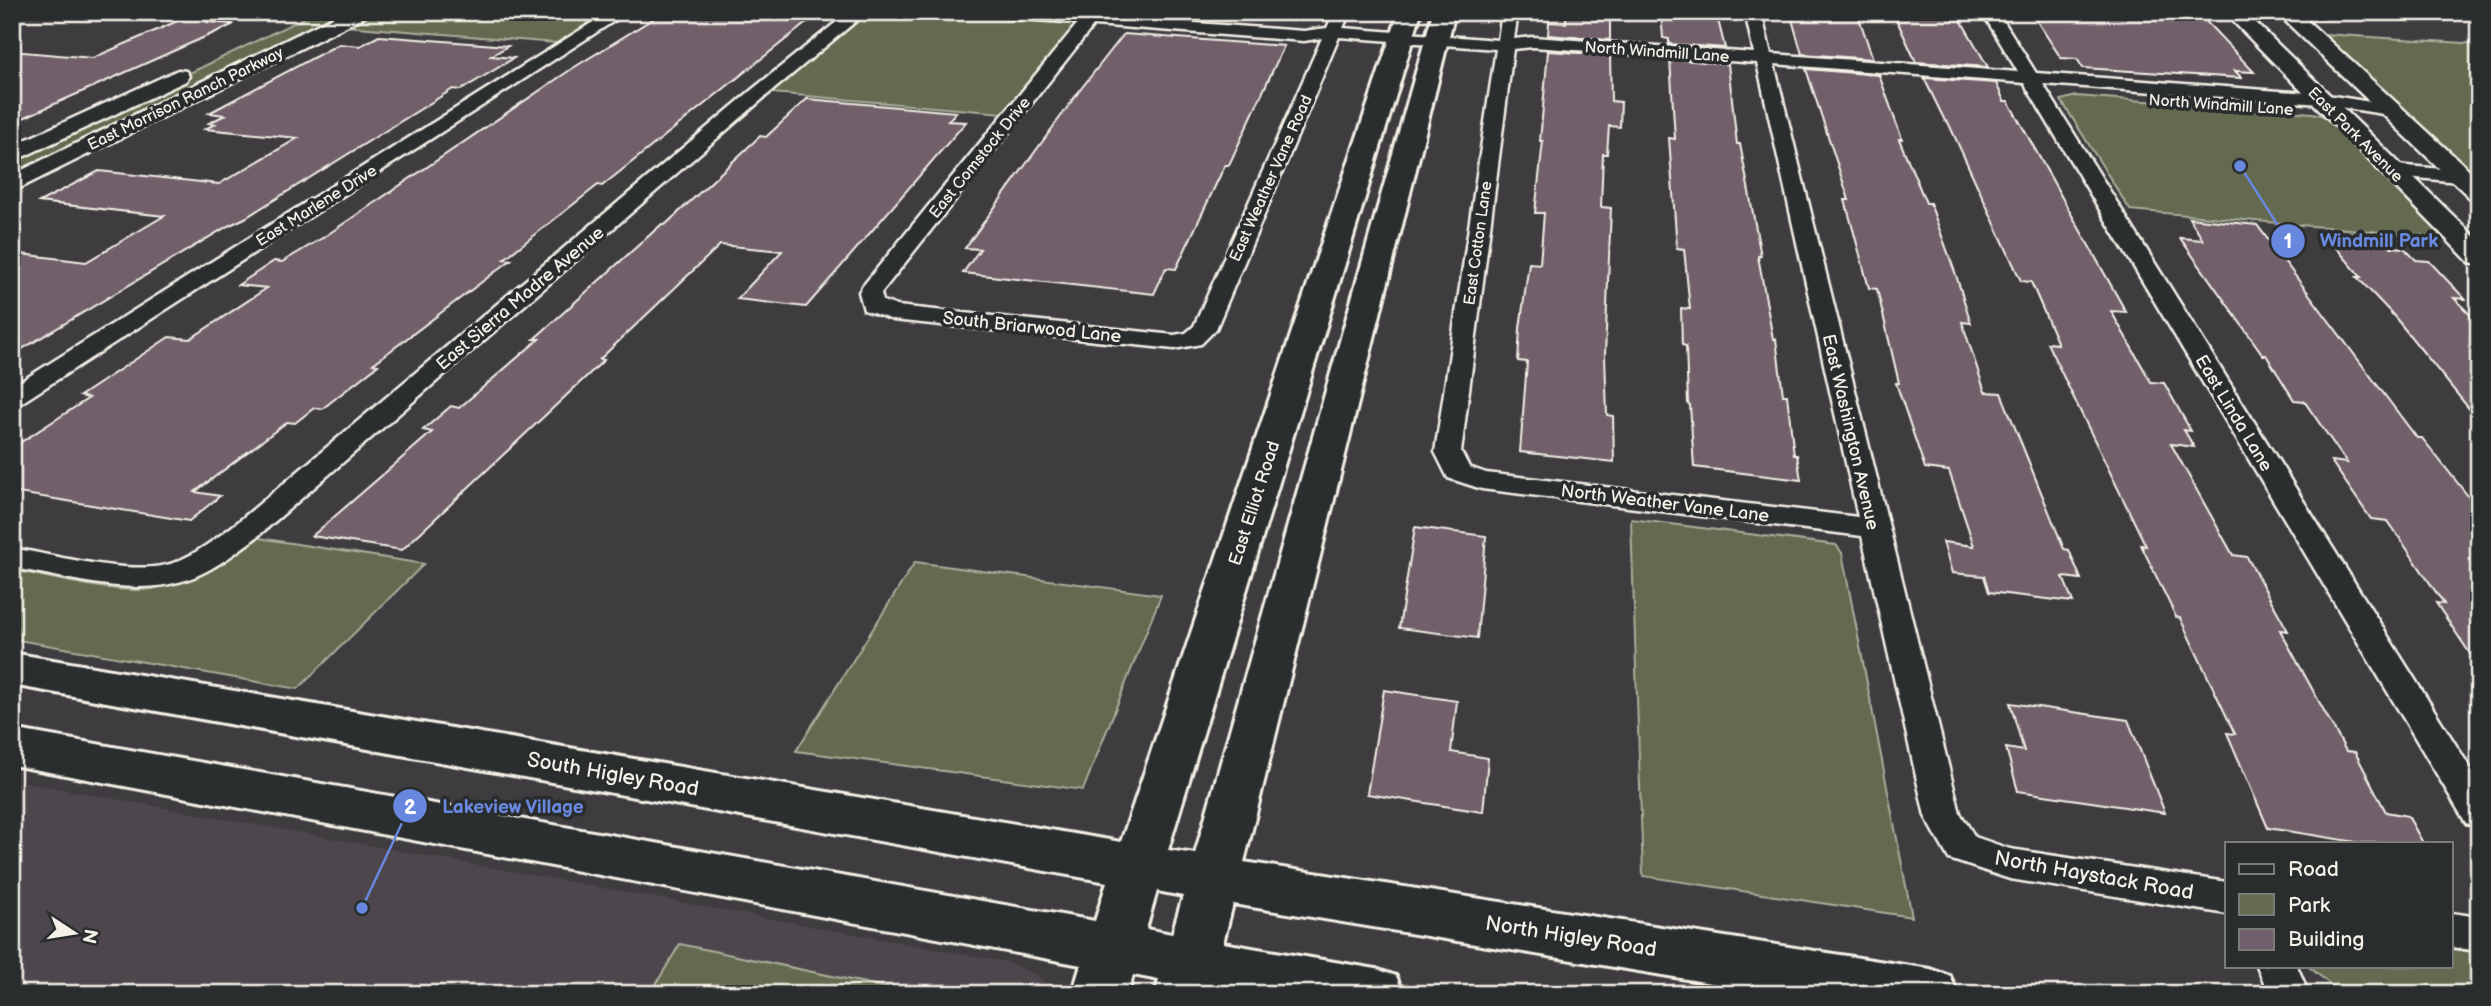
<svg xmlns="http://www.w3.org/2000/svg" width="2491" height="1006" font-family="'Balsamiq Sans',sans-serif">
  <style>
    .built { fill: #4e474d }
    .green { fill: #646a50; stroke: #acae9c; stroke-width: 2 }
    .building { fill: #71606b; stroke: #f4f1e8; stroke-width: 2 }
    .lines { fill: none; stroke-linecap: round; stroke-linejoin: round }
    .minor-casing { stroke: #f4f1e8; stroke-width: 5 }
    .tertiary-casing { stroke: #f4f1e8; stroke-width: 5 }
    .secondary-casing { stroke: #f4f1e8; stroke-width: 6 }
    .minor { fill: #2a2d2e; fill-rule: evenodd }
    .tertiary { fill: #2a2d2e; fill-rule: evenodd }
    .secondary { fill: #2a2d2e; fill-rule: evenodd }
    .labels { text-anchor: middle; stroke-width: 7; stroke-linejoin: round; paint-order: stroke }
    .far-street-label { font-size: 16px; fill: #f4f1e8; stroke: #2a2d2e }
    .street-label { font-size: 18px; fill: #f4f1e8; stroke: #2a2d2e }
    .near-street-label { font-size: 21px; fill: #f4f1e8; stroke: #2a2d2e }
    .leader { fill: none; stroke: #6887de; stroke-width: 2.5 }
    .callout-dot { fill: #6887de; stroke: #2a2d2e; stroke-width: 2.5 }
    .mark-label { font-size: 21px; text-anchor: middle; font-weight: bold; fill: #fff }
    .callout-label { font-size: 19px; text-anchor: middle; font-weight: bold; fill: #6887de; stroke: #2a2d2e; stroke-width: 7; stroke-linejoin: round; paint-order: stroke }
  </style>
  <rect width="100%" height="100%" fill="#3f3c40"/>
  <filter id="ink" filterUnits="userSpaceOnUse"><feTurbulence type="fractalNoise" baseFrequency=".0143" numOctaves="2"/><feDisplacementMap in="SourceGraphic" scale="14" xChannelSelector="R" yChannelSelector="G"/><feConvolveMatrix kernelMatrix="1 2 1 2 8 2 1 2 1" color-interpolation-filters="sRGB"/></filter>
  <g filter="url(#ink)">
    <polygon class="built" points="12,780 1006,962 1038,976 1055,994 12,994"/>
    <g class="green">
      <polygon points="316,12 353,12 12,181 12,159"/>
      <polygon points="359,12 620,12 569,44 332,25"/>
      <polygon points="859,12 1064,12 1095,14 1014,114 760,92"/>
      <polygon points="2308,33 2479,44 2479,178 2461,176"/>
      <polygon points="2076,96 2313,113 2328,117 2451,238 2130,210 2061,100"/>
      <polygon points="1631,519 1836,545 1842,553 1912,917 1643,876"/>
      <path d="M259 538 424 564 298 689 12 639V570C52 577 113 594 152 589 192 583 226 561 259 538Z"/>
      <polygon points="915,562 1161,595 1083,790 796,751"/>
      <polygon points="680,944 917,994 650,994"/>
      <polygon points="2451,949 2479,953 2479,994 2342,994 2308,966 2451,966"/>
    </g>
    <g class="building">
      <polygon points="198,12 203,12 207,22 234,24 12,123 12,51 93,58"/>
      <polygon points="664,12 820,12 602,186 598,185 504,259 511,260 373,364 378,365 322,409 314,408 295,423 287,422 195,492 220,496 189,521 12,492 12,448 89,398 80,396 169,337 190,339 267,288 238,285 274,261 282,262 324,237 573,68"/>
      <polygon points="1566,12 1610,14 1610,40 1548,35 1549,22 1566,23"/>
      <polygon points="1661,12 1716,12 1725,48 1669,44 1669,39 1663,38"/>
      <polygon points="1801,12 1857,12 1873,59 1802,54 1791,16 1802,17"/>
      <polygon points="1893,12 1958,15 1988,67 1916,62"/>
      <polygon points="2031,12 2199,14 2254,72 2235,71 2242,78 2083,68 2077,59 2061,58"/>
      <polygon points="1124,34 1284,46 1229,165 1225,165 1176,269 1166,268 1154,294 963,273 980,249 965,248 1080,90"/>
      <polygon points="379,36 508,46 491,56 514,58 461,90 453,89 245,218 228,226 12,355 12,253 86,262 164,216 39,202 99,171 219,184 298,138 205,129 215,124 209,123 225,115 209,113 339,44 360,46"/>
      <polygon points="1548,51 1610,55 1611,101 1621,102 1620,127 1609,126 1607,154 1603,154 1601,207 1611,208 1605,355 1607,415 1613,416 1614,462 1520,452 1527,362 1518,361 1520,328 1529,263 1540,264 1544,213 1535,213 1543,141 1540,141"/>
      <polygon points="1670,59 1728,64 1737,144 1740,144 1761,256 1758,256 1773,339 1776,339 1783,395 1787,395 1794,455 1797,455 1801,480 1694,467 1690,405 1688,404 1686,346 1682,345 1681,308 1690,309 1684,249 1677,248 1669,138 1675,139"/>
      <polygon points="1806,69 1879,75 1902,139 1899,139 1926,203 1930,203 1956,275 1971,323 1962,322 1985,392 2001,393 2064,549 2069,550 2081,579 2063,577 2073,602 1989,592 1984,576 1952,573 1943,542 1974,546 1949,471 1925,468 1896,383 1899,383 1877,289 1869,288 1845,200 1849,200"/>
      <polygon points="1924,78 1996,83 2004,101 2008,101 2126,312 2111,311 2151,382 2164,383 2191,431 2184,430 2194,447 2171,444 2233,555 2247,557 2288,631 2280,630 2346,751 2355,752 2386,812 2408,816 2423,843 2362,843 2268,828 2227,733 2235,734 2180,618 2176,617 2141,545 2146,546 2047,343 2058,344 2031,282 2021,281 1948,122 1945,121"/>
      <polygon points="807,99 956,112 948,121 966,122 806,307 737,299 782,251 720,245 600,359 604,360 402,550 312,536 432,432 423,430 451,406 459,408 539,339 534,339 662,224 665,225 760,136 766,137"/>
      <polygon points="2189,218 2257,225 2417,438 2422,438 2479,510 2479,667 2436,603 2444,604 2388,521 2371,519 2331,461 2347,463 2304,401 2294,400 2266,355 2263,355 2180,238 2203,240"/>
      <polygon points="2332,231 2381,235 2391,247 2404,248 2416,260 2429,261 2465,299 2454,298 2479,324 2479,421 2394,316 2357,277 2361,277 2333,244 2344,245"/>
      <polygon points="1415,527 1486,536 1477,638 1399,628"/>
      <polygon points="1384,690 1457,701 1451,752 1488,758 1483,812 1367,794"/>
      <polygon points="2010,703 2128,720 2165,813 2018,791 2006,748 2024,751"/>
    </g>
    <g class="lines">
      <g class="minor-casing">
        <g id="minor">
          <polygon points="609,12 628,12 21,403 12,406 12,387"/>
          <path d="M849 12H867L766 96 258 536C238 551 218 567 194 577 137 600 70 577 12 568V548C54 555 134 577 173 563 197 554 218 537 238 522L754 88Z"/>
          <path d="M986 12 1086 14 1104 12 1101 16 1304 31 1327 28 1334 12H1350L1343 28 1498 40 1502 12H1518L1514 39 1533 37 1754 53 1745 12H1761L1771 54 2018 72 1982 12H1998L2036 73 2321 94 2395 106 2398 110 2395 114 2389 115 2321 104 2043 84 2479 782V827L2466 823 2024 83 1774 64 1960 813 1975 837 2010 849 2227 882V914L2010 879 1949 859 1925 816 1862 536 1482 489 1448 478 1435 452 1496 49 1339 37 1216 329 1201 344 1174 349 893 320 864 310 859 292 862 287 1078 23 994 17ZM1094 25 1304 41 1322 38 1194 326 1186 333 1174 335 897 306 883 301 881 293ZM1533 47 1757 63 1858 517 1486 473 1469 467 1461 452 1513 49Z"/>
          <polygon points="2394,165 2479,172 2479,184 2387,175 2384,171 2387,167"/>
          <polygon points="2451,913 2479,917 2479,951 2451,947"/>
          <polygon points="2257,966 2297,966 2309,994 2269,994"/>
        </g>
      </g>
      <g class="tertiary-casing">
        <g id="tertiary">
          <polygon points="343,12 369,12 366,16 12,192 12,175"/>
          <polygon points="2224,12 2245,12 2479,241 2479,264 2469,262"/>
          <polygon points="2276,12 2298,12 2479,179 2479,201 2470,198"/>
          <polygon points="178,70 186,71 189,76 186,81 12,162 12,146"/>
        </g>
      </g>
      <g class="secondary-casing">
        <path id="secondary" d="M1399 12H1421L1168 850 1195 854 1433 12H1455L1244 862 1930 969 1950 976 1958 994H1777L1233 904 1223 943 1376 969 1396 976 1404 994H1237L1212 989 1211 994H1155L1159 980 1133 975 1128 994H1072L1081 965 12 765V729L1095 921 1107 882 12 685V653L1121 842ZM1157 891 1183 896 1172 934 1146 929Z"/>
      </g>
      <use href="#minor" class="minor"/>
      <use href="#tertiary" class="tertiary"/>
      <use href="#secondary" class="secondary"/>
    </g>
  </g>
  <g class="labels">
    <g class="far-street-label">
      <text transform="translate(1657 51) rotate(4)" y="6">North Windmill Lane</text>
      <text transform="translate(185 98) rotate(-26)" y="6">East Morrison Ranch Parkway</text>
      <text transform="translate(2221 104) rotate(4)" y="6">North Windmill Lane</text>
      <text transform="translate(2356 134) rotate(45)" y="6">East Park Avenue</text>
      <text transform="translate(979 157) rotate(-51)" y="6">East Comstock Drive</text>
      <text transform="translate(1270 178) rotate(-66)" y="6">East Weather Vane Road</text>
      <text transform="translate(316 205) rotate(-32)" y="6">East Marlene Drive</text>
      <text transform="translate(1477 243) rotate(-82)" y="6">East Cotton Lane</text>
    </g>
    <g class="street-label">
      <text transform="translate(520 298) rotate(-40)" y="6">East Sierra Madre Avenue</text>
      <text transform="translate(1032 327) rotate(6)" y="6">South Briarwood Lane</text>
      <text transform="translate(2234 413) rotate(59)" y="6">East Linda Lane</text>
      <text transform="translate(1851 432) rotate(77)" y="6">East Washington Avenue</text>
      <text transform="translate(1254 503) rotate(-72)" y="6">East Elliot Road</text>
      <text transform="translate(1665 503) rotate(7)" y="6">North Weather Vane Lane</text>
    </g>
    <g class="near-street-label">
      <text transform="translate(613 774) rotate(10)" y="7">South Higley Road</text>
      <text transform="translate(2094 875) rotate(10)" y="7">North Haystack Road</text>
      <text transform="translate(1571 936) rotate(9)" y="7">North Higley Road</text>
    </g>
  </g>
  <path class="leader" d="M2240 166L2288 241M362 908L410 806"/>
  <g class="callout-dot">
    <circle cx="2240" cy="166" r="7"/>
    <circle cx="362" cy="908" r="7"/>
    <circle cx="2288" cy="241" r="18"/>
    <circle cx="410" cy="806" r="18"/>
  </g>
  <g class="mark-label">
    <text x="2288" y="248">1</text>
    <text x="410" y="814">2</text>
  </g>
  <g class="callout-label">
    <text x="2379" y="247">Windmill Park</text>
    <text x="513" y="813">Lakeview Village</text>
  </g>
  <rect width="2491" height="1006" fill="none" stroke="#2a2d2e" stroke-width="42"/>
  <rect x="21" y="21" width="2449" height="964" fill="none" stroke="#f4f1e8" stroke-width="2.5" filter="url(#ink)"/>
  <rect x="2225" y="842" width="228" height="126" fill="#2a2d2e" stroke="#7b7b78" stroke-width="2"/>
  <rect x="2239" y="864" width="35" height="10" fill="#2a2d2e" stroke="#7b7b78" stroke-width="2"/>
  <text x="2288" y="876" font-size="21" fill="#f4f1e8">Road</text>
  <rect x="2239" y="894" width="35" height="21" fill="#646a50" stroke="#7b7b78" stroke-width="2"/>
  <text x="2288" y="912" font-size="21" fill="#f4f1e8">Park</text>
  <rect x="2239" y="929" width="35" height="21" fill="#71606b" stroke="#7b7b78" stroke-width="2"/>
  <text x="2288" y="946" font-size="21" fill="#f4f1e8">Building</text>
  <g transform="translate(74 933) rotate(102)" stroke="#2a2d2e" stroke-width="5" paint-order="stroke">
  <path d="M0-5L12 26L0 18L-12 26Z" fill="#f4f1e8"/>
  <text y="-10" font-size="19" font-weight="bold" text-anchor="middle" fill="#f4f1e8">N</text>
  </g>
</svg>
